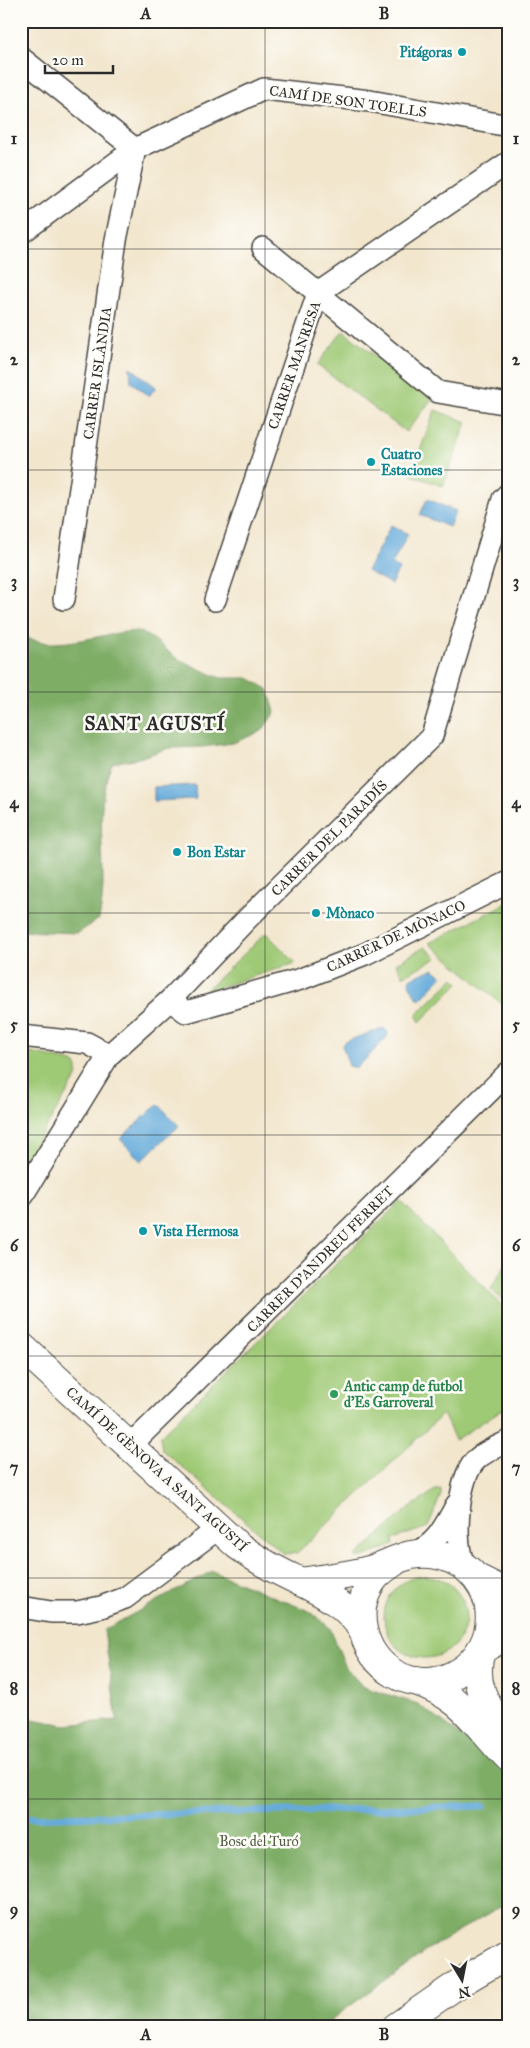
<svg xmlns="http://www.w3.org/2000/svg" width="530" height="2048" font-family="'IM FELL Great Primer',serif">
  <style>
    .green { fill: #9ec975; stroke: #647a50 }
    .forest { fill: #7ead66; stroke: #546c48 }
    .water { fill: #65aada; stroke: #486a82 }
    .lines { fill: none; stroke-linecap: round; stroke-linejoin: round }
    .stream { stroke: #65aada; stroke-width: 7 }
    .street-casing { stroke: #494743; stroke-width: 24 }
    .secondary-casing { stroke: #494743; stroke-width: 30 }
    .highway-casing { stroke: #494743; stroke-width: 30 }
    .street { stroke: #fff; stroke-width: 21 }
    .secondary { stroke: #fff; stroke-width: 28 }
    .highway { stroke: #fff; stroke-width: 28 }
    .grid { fill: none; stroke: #2b2b2b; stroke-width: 1; stroke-opacity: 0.55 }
    .culture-dot { fill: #0f9aa8; stroke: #fdfcf7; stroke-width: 2 }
    .leisure-dot { fill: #2e9e5b; stroke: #fdfcf7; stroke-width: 2 }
    .labels { text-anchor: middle; stroke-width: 5; stroke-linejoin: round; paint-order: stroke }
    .culture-label { font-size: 14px; font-weight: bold; fill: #0d838f; stroke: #fdfcf7; text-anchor: start }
    .street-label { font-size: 14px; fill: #2b2b2b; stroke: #fdfcf7 }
    .leisure-label { font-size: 14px; font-weight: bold; fill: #27864d; stroke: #fdfcf7; text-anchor: start }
    .park-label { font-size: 14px; fill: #4e5a41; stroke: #fdfcf7 }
    .district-label { font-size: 19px; font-weight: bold; letter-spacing: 1px; fill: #2b2b2b; stroke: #fdfcf7 }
    .neatline { fill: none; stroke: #2b2b2b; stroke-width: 2 }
    .grid-label { font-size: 16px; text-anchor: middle; font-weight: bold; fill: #2b2b2b }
  </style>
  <rect width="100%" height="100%" fill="#fdfcf7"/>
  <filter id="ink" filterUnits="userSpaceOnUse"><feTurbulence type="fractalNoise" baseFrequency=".02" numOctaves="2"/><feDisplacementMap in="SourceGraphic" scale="10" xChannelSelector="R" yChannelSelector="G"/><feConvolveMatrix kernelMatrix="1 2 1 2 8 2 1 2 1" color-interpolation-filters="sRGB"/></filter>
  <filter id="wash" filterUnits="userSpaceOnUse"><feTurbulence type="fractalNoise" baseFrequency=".0096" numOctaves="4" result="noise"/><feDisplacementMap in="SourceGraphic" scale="20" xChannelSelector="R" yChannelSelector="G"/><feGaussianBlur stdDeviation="1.12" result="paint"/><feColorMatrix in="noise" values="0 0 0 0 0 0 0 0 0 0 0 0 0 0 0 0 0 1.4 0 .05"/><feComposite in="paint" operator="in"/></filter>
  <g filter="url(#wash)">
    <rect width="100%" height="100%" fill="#f2e6cd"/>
    <g class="green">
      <polygon points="343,331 432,399 406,432 317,365"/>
      <polygon points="435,410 467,422 443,486 411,475"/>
      <polygon points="509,902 509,1010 429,943"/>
      <polygon points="266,933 296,963 204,992"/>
      <polygon points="425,947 437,958 403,976 396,963"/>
      <polygon points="454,978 459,983 420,1022 416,1015"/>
      <polygon points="21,1051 73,1062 76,1064 78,1075 21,1169"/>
      <polygon points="401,1201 509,1313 509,1405 455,1440 443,1414 297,1553 284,1554 162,1450 160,1436"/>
      <polygon points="509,1258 509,1307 491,1289"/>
      <polygon points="441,1489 441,1495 428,1527 393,1539 394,1545 363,1557 355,1557 404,1512 435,1490"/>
      <circle cx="425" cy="1617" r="41"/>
    </g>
    <g class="forest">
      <path d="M138 631 155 640 175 657 199 669 221 678H248L268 689 275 712 262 731 233 743 203 747 169 748 139 758 112 763C90 816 111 866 99 919L78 933 21 931V637C32 639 45 644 56 643 84 642 110 632 138 631Z"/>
      <polygon points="212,1571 311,1612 330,1628 346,1668 363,1687 418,1704 498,1763 509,1761 509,1902 434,1945 321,2027 21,2027 21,1717 66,1725 117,1720 104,1630"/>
    </g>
    <g class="water">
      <polygon points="130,367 156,387 149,396 131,382"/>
      <polygon points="427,499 456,511 449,527 420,515"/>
      <polygon points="391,525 408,534 392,564 399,569 391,584 367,571"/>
      <polygon points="195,785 196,799 154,801 154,787"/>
      <polygon points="433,969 442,976 421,999 416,997 409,983 411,978"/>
      <polygon points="384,1028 388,1032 387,1037 357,1068 349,1066 342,1045 344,1042"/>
      <polygon points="158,1104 179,1126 141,1161 120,1139"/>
    </g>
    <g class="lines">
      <polyline class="stream" points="21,1818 484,1806"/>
    </g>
  </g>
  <g filter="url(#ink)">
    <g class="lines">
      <g class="street-casing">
        <g id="street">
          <polyline points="21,58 135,149 264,89 370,101 509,126"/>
          <polyline points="21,233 135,149"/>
          <polyline points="263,248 438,392 509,404"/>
          <polyline points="64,599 116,240 135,149"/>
          <polyline points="215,600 318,293 509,162"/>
          <polyline points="170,1000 186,1012 301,979 365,954 509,882"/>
          <polyline points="21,1036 87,1043 109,1055"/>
          <polyline points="21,1198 109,1055 170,1000 247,919 432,736 503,499 509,493"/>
          <polyline points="131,1445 509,1072"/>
          <path d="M412 1555C438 1543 444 1527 457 1504"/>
          <path d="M468 1569C466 1565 462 1560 461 1556 455 1532 458 1475 478 1458 486 1451 499 1446 509 1441"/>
          <polyline points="21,1607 51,1612 77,1612 101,1607 125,1598 219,1528"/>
        </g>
      </g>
      <g class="secondary-casing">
        <g id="secondary">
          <path d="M21 1346 237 1545C248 1553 260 1561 273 1568 304 1585 345 1598 363 1631"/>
          <path d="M301 1582C324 1578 347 1576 369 1570 383 1566 397 1558 411 1555 440 1550 468 1562 482 1587 491 1602 492 1623 486 1639 472 1674 430 1694 395 1674 361 1655 350 1607 376 1576 381 1571 388 1566 394 1562"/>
          <path d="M481 1650C471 1684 486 1704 503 1731"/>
          <path d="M416 1681C465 1698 475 1725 509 1759"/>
        </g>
      </g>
      <g class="highway-casing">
        <g id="highway">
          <polyline points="477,1578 499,1589 509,1589"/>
          <polyline points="481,1650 509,1634"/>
          <polyline points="396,2027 461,1982 509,1954"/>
        </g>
      </g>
      <use href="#street" class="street"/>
      <use href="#secondary" class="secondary"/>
      <use href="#highway" class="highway"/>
    </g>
  </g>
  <path class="grid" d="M265 21V2027M21 249H509M21 470H509M21 692H509M21 913H509M21 1135H509M21 1356H509M21 1578H509M21 1799H509"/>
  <g class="culture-dot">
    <circle cx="462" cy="52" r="5"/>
    <circle cx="371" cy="462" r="5"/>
    <circle cx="177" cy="852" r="5"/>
    <circle cx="316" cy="913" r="5"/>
    <circle cx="143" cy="1231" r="5"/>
  </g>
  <circle class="leisure-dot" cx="334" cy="1394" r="5"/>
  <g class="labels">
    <g class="culture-label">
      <text x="452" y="57" text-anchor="end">Pitágoras</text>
      <text x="381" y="459">Cuatro<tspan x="381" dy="16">Estaciones</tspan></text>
      <text x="187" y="857">Bon Estar</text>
      <text x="326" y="918">Mònaco</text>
      <text x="153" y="1236">Vista Hermosa</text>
    </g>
    <g class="street-label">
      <text transform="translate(348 101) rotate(8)" y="5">CAMÍ DE SON TOELLS</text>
      <text transform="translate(294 365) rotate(-71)" y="5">CARRER MANRESA</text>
      <text transform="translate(97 373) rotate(-82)" y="5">CARRER ISLÀNDIA</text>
      <text transform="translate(329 838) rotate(-45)" y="5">CARRER DEL PARADÍS</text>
      <text transform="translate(396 936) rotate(-25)" y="5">CARRER DE MÒNACO</text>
      <text transform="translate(320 1259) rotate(-45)" y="5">CARRER D'ANDREU FERRET</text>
      <text transform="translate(157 1469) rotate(42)" y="5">CAMÍ DE GÈNOVA A SANT AGUSTÍ</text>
    </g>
    <g class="leisure-label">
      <text x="344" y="1391">Antic camp de futbol<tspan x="344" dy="16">d'Es Garroveral</tspan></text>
    </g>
    <g class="park-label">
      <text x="259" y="1846">Bosc del Turó</text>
    </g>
    <g class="district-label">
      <text x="155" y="730">SANT AGUSTÍ</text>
    </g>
  </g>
  <rect width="530" height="2048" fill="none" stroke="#fdfcf7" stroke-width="55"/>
  <g transform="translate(462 1980) rotate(170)" stroke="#fdfcf7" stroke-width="4" paint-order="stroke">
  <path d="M0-4L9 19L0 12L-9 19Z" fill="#2b2b2b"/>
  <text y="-8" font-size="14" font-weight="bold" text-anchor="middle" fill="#2b2b2b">N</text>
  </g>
  <path d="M45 65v8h68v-8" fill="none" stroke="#2b2b2b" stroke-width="2.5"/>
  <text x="52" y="65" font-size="15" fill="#2b2b2b" stroke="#fdfcf7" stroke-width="4" paint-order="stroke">20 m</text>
  <rect x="28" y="28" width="474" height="1992" class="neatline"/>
  <g class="grid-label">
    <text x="146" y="19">A</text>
    <text x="384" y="19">B</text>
    <text x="14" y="144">1</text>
    <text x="516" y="144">1</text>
    <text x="14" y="365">2</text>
    <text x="516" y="365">2</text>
    <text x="14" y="587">3</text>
    <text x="516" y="587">3</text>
    <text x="14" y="808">4</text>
    <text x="516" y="808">4</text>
    <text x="14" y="1030">5</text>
    <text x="516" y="1030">5</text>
    <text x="14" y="1251">6</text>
    <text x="516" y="1251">6</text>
    <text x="14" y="1473">7</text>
    <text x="516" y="1473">7</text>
    <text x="14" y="1694">8</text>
    <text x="516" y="1694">8</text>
    <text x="14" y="1915">9</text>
    <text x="516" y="1915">9</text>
    <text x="146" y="2040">A</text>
    <text x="384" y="2040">B</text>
  </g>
</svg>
